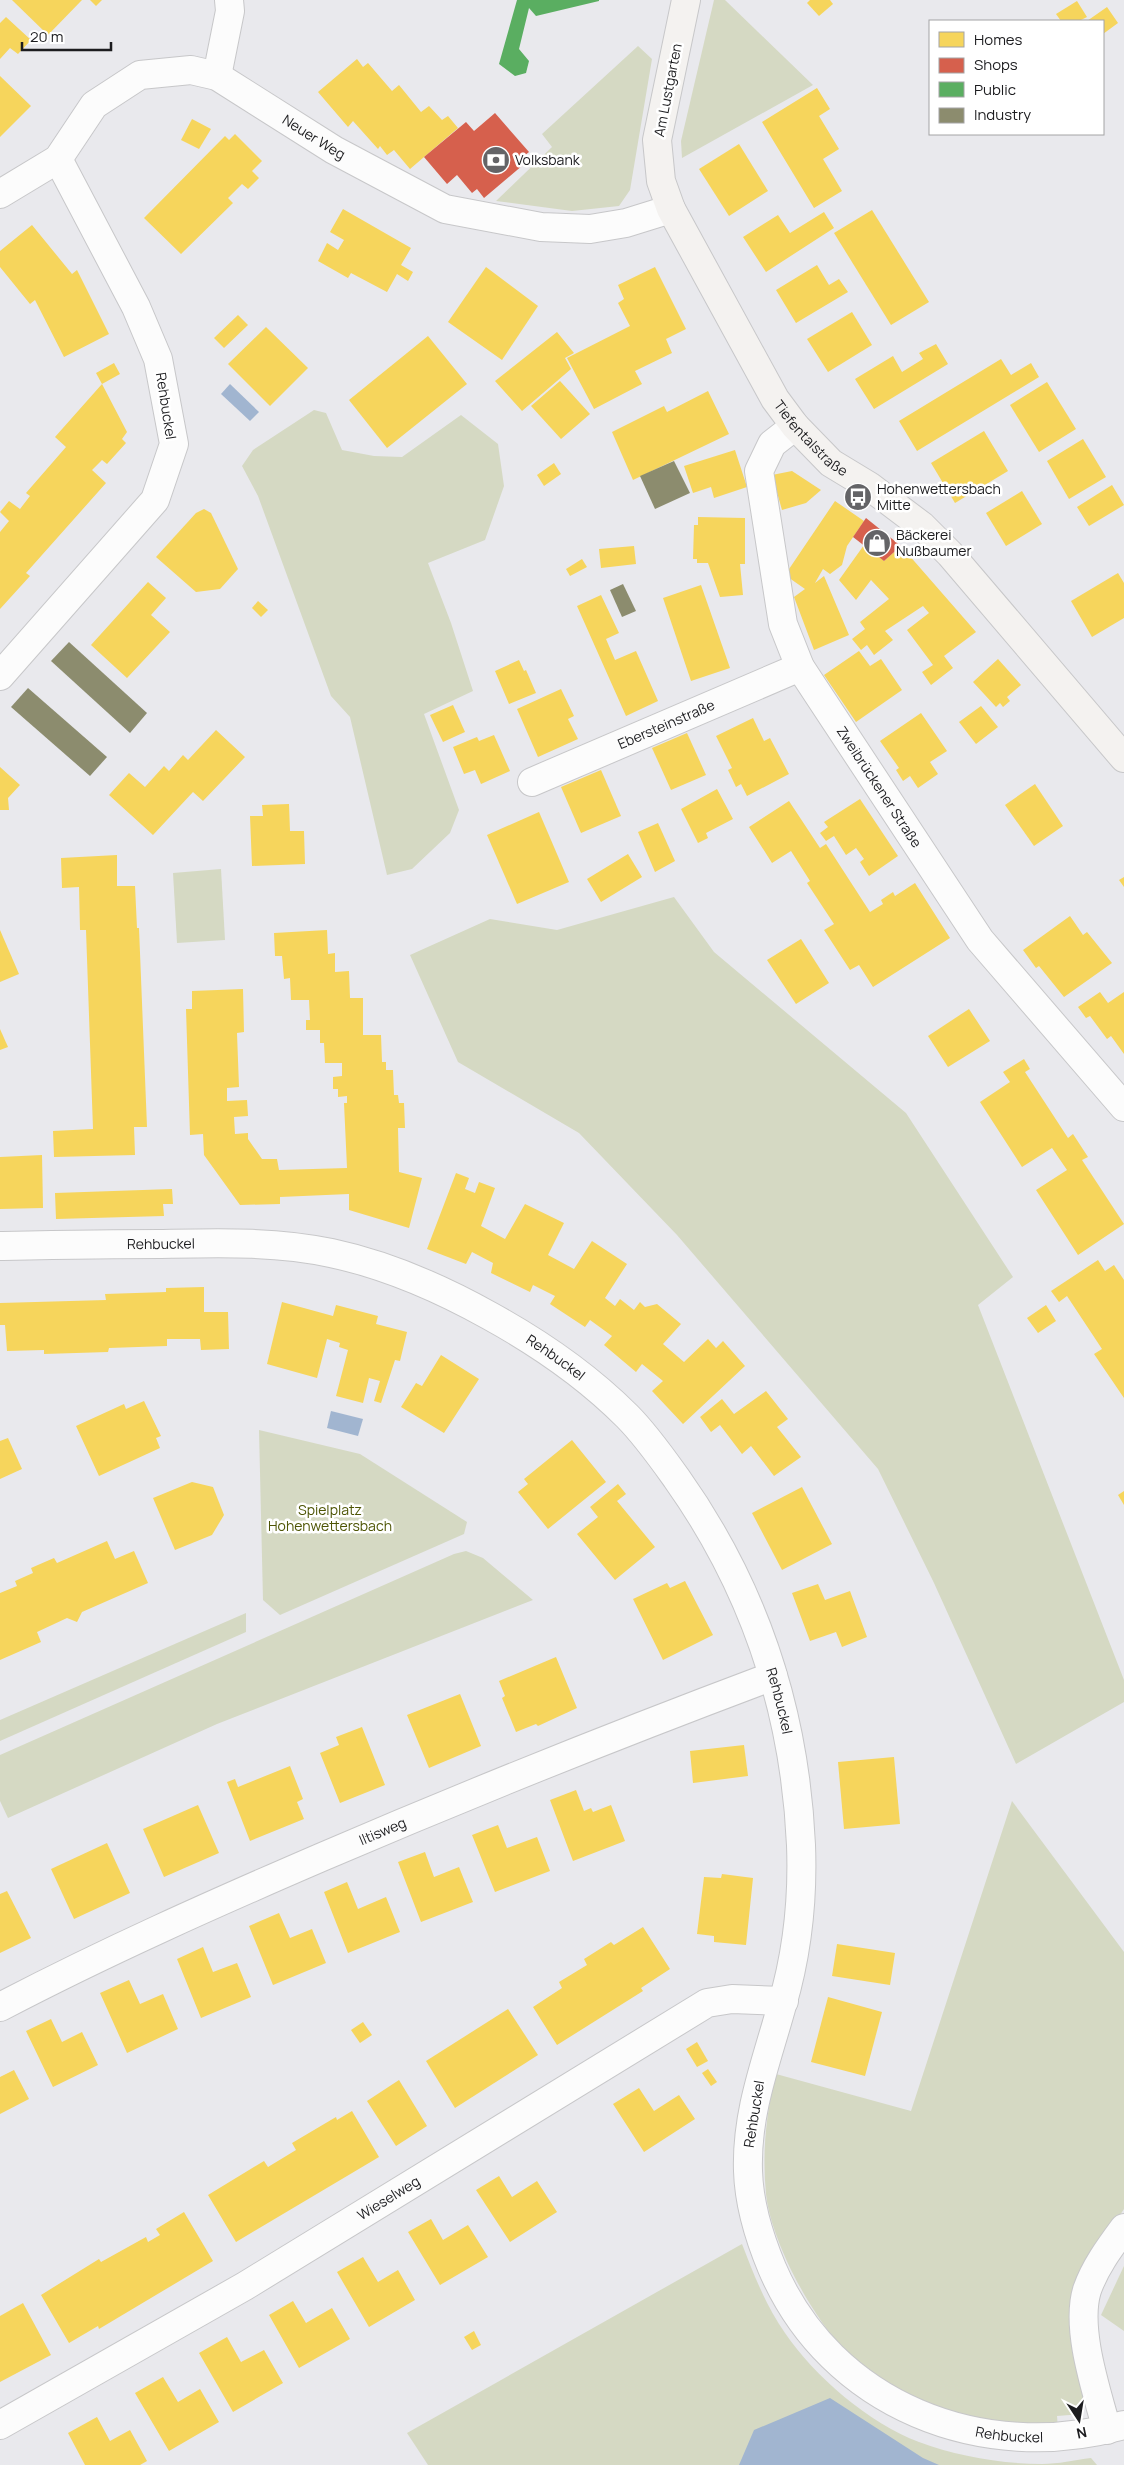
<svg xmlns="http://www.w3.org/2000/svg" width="1124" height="2465" font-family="Manrope,sans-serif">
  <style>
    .green { fill: #d5d9c3 }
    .water { fill: #a1b5d0 }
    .homes { fill: #f6d55c }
    .shops { fill: #d6604d }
    .public { fill: #5aae61 }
    .industry { fill: #8c8c6e }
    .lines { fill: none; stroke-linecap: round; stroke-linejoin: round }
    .street-casing { stroke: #c7c7c9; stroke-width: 30 }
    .secondary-casing { stroke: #c7c7c9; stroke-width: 30 }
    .street { stroke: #fcfcfc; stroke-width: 28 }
    .secondary { stroke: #f4f2f0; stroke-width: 28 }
    .labels { text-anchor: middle; stroke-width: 5; stroke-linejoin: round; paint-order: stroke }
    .street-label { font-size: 14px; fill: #1c1c1f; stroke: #fff }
    .poi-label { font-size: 14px; fill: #1c1c1f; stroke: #fff; text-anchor: start }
    .park-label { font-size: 14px; fill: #4e5505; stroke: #fff }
  </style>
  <rect width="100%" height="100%" fill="#e9e9ed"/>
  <g class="green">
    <polygon points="714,0 725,0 813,85 682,158 681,141"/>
    <polygon points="638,46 652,59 630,190 619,206 572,211 496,201 552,147 542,134"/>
    <polygon points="314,410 326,413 342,450 374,456 402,457 461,415 498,444 504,486 485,540 428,563 451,623 473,691 424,714 459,810 450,833 412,869 387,875 350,717 331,696 258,496 242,466 253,450"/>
    <polygon points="221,869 225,940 177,943 173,873"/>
    <polygon points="674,897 714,952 906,1113 1013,1277 978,1305 1124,1680 1124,1702 1016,1764 934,1583 878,1469 677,1235 579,1133 458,1062 410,955 490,919 557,930"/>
    <polygon points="259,1430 360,1454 467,1522 464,1534 280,1615 263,1600"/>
    <polygon points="466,1551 483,1558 533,1600 217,1724 8,1818 0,1801 0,1755 454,1554"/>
    <polygon points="246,1613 246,1632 0,1741 0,1720"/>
    <path d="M1012 1801 1124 1952V2209L1094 2254 1086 2396 1082 2414 1057 2416 1058 2428C1019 2426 979 2425 942 2411 908 2398 872 2376 846 2351 812 2318 771 2241 766 2194 762 2153 766 2113 776 2074L911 2111Z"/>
    <path d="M742 2244C754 2275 766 2306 785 2333 815 2377 869 2423 919 2442 956 2456 1002 2464 1042 2464 1058 2464 1075 2460 1091 2458L1097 2465H428L407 2433Z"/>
    <polygon points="1124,2266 1124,2331 1101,2315"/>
  </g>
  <g class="water">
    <polygon points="230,384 259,412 250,421 221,394"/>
    <polygon points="331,1411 363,1419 358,1436 327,1428"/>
    <polygon points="830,2398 923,2458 939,2465 739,2465 754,2430"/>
  </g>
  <g class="homes">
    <polygon points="12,0 82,0 48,35"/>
    <polygon points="90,0 102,0 96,6"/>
    <polygon points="810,0 830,0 833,4 819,16 807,3"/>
    <polygon points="1077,1 1087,17 1079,21 1061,21 1056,14"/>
    <polygon points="1107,7 1118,23 1103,34 1103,21 1087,21"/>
    <polygon points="6,17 31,40 18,54 10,48 0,59 0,23"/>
    <polygon points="357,59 363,67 368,63 392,91 399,85 421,112 429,106 442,120 448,116 458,128 410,169 394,150 387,155 380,146 378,149 353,121 348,127 318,92"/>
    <polygon points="0,76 31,106 0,137"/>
    <polygon points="817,88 830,109 819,116 839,149 823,159 842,191 814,208 762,122"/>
    <polygon points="192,119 211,129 199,149 181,140"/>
    <polygon points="235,134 262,161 252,171 259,178 248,189 242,184 228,198 233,203 181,254 144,218 225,136 229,140"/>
    <polygon points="739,144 768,191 729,216 699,169"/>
    <polygon points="343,209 411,248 401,265 413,272 408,281 397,274 387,292 351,273 348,278 318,261 327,243 338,250 344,240 330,232"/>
    <polygon points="872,210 929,302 891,325 834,233"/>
    <polygon points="824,212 834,228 766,272 743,237 778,215 790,233"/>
    <polygon points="32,225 72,274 77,270 109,334 64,357 35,300 30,304 0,267 0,251"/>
    <polygon points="817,265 829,285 839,279 848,292 796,323 776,290"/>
    <polygon points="486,267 538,306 502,360 448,322"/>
    <polygon points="655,267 686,329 666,339 672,353 635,371 642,384 594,409 567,358 630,326 618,303 624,299 618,285"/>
    <polygon points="852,312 872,345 828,372 807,339"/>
    <polygon points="238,315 248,325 224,348 214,338"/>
    <polygon points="266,327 308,368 270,406 228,364"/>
    <polygon points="557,332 574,353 565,358 571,369 522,411 495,381"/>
    <polygon points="428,336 467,384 387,448 349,400"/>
    <polygon points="936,344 948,364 874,409 855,379 893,356 902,372 923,359 919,353"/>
    <polygon points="1001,359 1011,375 1031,363 1039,377 917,451 899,421"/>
    <polygon points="114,363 120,374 102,384 96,373"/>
    <polygon points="560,381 590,414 561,439 531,406"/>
    <polygon points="1047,382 1076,429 1039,452 1010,405"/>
    <polygon points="102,384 127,432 122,439 126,443 107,464 102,460 92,470 106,483 26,573 30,576 0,609 0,532 9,521 0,512 9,501 20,509 30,496 26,493 66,447 55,437"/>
    <polygon points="708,391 729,434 633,480 612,432 664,406 667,412"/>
    <polygon points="984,431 1008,471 955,503 931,463"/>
    <polygon points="1083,439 1106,477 1069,499 1047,461"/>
    <polygon points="735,450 747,487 714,498 711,487 693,493 684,466"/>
    <polygon points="554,463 561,474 544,486 537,475"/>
    <polygon points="792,471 821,490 806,503 782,510 772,475"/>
    <polygon points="1112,485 1124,505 1089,526 1077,507"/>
    <polygon points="1022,491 1042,524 1006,546 986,513"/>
    <polygon points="835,501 864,521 847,546 842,565 830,574 823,569 815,583 824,576 849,635 814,650 794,597 805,589 785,575"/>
    <polygon points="204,509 211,513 238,569 220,589 196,592 156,557 196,513"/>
    <polygon points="698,517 745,518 745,564 740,564 743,595 720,597 708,563 697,563 697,559 693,559 694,525 698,525"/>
    <polygon points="864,545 884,561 901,546 976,632 944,656 953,668 931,685 922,672 933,665 907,630 929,613 923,606 885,631 893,640 874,655 867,645 861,650 852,639 865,629 860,622 889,599 871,580 856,600 839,580"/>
    <polygon points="634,546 636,564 601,568 599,549"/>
    <polygon points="582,559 587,567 570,576 566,569"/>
    <polygon points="1118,573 1124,583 1124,618 1092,637 1071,601"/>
    <polygon points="148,582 166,598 151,615 170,632 127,678 91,645"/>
    <polygon points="701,585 730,668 691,681 663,598"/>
    <polygon points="601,595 619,633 606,639 615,660 636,651 658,701 626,716 577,606"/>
    <polygon points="258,601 268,610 261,617 252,608"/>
    <polygon points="859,651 870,666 881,659 902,690 856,722 824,675"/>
    <polygon points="998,659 1021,685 1007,697 1010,701 1003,707 1000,703 996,707 973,682"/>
    <polygon points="519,660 524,671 526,670 536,693 509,704 495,671"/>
    <polygon points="561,689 574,716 568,719 578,739 538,757 517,709"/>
    <polygon points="453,705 465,732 443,742 430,715"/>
    <polygon points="981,706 998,727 976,744 959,722"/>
    <polygon points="921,713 947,751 930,762 938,774 918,788 910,776 903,781 896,770 899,768 880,741"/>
    <polygon points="753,718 764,741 770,738 789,774 747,796 741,784 736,787 728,770 732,768 716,736"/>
    <polygon points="216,730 245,757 203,801 193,792 153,835 109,795 129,773 145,787 164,766 169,771 183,755 188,760"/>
    <polygon points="687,733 706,775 671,790 652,748"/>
    <polygon points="494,735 510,771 481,784 475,770 464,774 453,747 477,737 479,741"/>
    <polygon points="0,767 20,785 8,798 9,810 0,810"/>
    <polygon points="601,770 621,816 581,833 561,787"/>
    <polygon points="1035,784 1063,826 1034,846 1005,805"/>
    <polygon points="717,789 733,819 706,833 708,838 698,843 681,809"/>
    <polygon points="860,799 898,856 869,876 860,862 864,859 856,848 846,855 834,836 826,841 820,833 828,827 824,822"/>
    <polygon points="789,801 820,848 826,844 870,912 883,904 881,900 893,892 895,896 915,883 950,938 873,987 859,965 850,970 824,930 834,924 807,883 810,881 791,851 772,863 749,827"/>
    <polygon points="289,804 290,831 304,831 305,864 252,866 250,816 263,816 262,805"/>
    <polygon points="539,812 569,882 517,904 487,835"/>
    <polygon points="658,823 675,861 655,872 638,832"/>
    <polygon points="628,854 642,877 601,902 587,879"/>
    <polygon points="117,855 117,886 135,886 137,928 139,928 147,1127 134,1127 135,1155 54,1157 53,1131 93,1129 86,930 80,930 79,887 62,888 61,858"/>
    <polygon points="1124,877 1124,887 1119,880"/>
    <polygon points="1070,916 1083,935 1087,932 1112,963 1064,997 1039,966 1036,968 1023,950"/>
    <polygon points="0,930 19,974 0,982"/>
    <polygon points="327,930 328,954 335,953 335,972 349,971 350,998 363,998 363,1035 381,1035 382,1062 386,1062 386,1070 393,1070 394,1095 398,1095 399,1103 404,1103 405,1128 398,1128 399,1172 422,1178 409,1228 349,1210 349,1194 280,1197 280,1204 240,1205 204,1155 203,1134 190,1135 186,1009 192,1009 192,991 243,989 244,1032 237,1033 239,1087 227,1088 227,1101 247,1100 248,1116 234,1117 235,1134 248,1133 248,1139 262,1159 277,1159 279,1170 347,1168 344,1103 347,1103 347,1096 338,1097 338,1089 333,1089 333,1077 342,1076 342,1063 325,1063 324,1043 320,1043 320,1030 306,1030 306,1020 310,1020 309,1000 291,1000 290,978 284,979 282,956 275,956 274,933"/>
    <polygon points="801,939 829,983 796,1004 767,960"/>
    <polygon points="1100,992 1108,1003 1124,992 1124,1054 1111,1036 1107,1039 1090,1016 1086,1018 1078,1007"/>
    <polygon points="969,1009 990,1041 948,1067 928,1036"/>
    <polygon points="0,1029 8,1047 0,1050"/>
    <polygon points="1024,1059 1030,1069 1025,1072 1068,1138 1073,1134 1088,1157 1082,1160 1124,1224 1078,1255 1036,1190 1067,1170 1052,1148 1022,1167 980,1102 1010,1082 1003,1072"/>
    <polygon points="42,1155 43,1208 0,1209 0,1157"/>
    <polygon points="456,1173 469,1178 465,1189 475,1193 479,1182 495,1188 481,1226 505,1239 525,1204 564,1223 548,1255 574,1269 592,1241 627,1264 605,1298 615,1306 620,1299 634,1310 640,1302 645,1307 657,1304 681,1324 663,1344 684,1362 708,1339 716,1348 723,1341 745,1366 683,1424 652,1391 663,1381 642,1364 636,1372 604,1345 612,1336 590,1320 585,1327 550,1304 555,1296 533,1285 530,1292 491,1273 493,1263 472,1252 466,1264 427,1249"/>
    <polygon points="172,1189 173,1204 163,1204 164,1216 56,1219 55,1193"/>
    <polygon points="1098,1260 1105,1271 1114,1265 1124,1280 1124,1398 1094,1354 1102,1349 1067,1296 1059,1302 1051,1291"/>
    <polygon points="204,1287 204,1312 228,1312 229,1349 201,1350 200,1339 167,1339 167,1346 109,1348 108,1352 44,1354 44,1350 7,1351 5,1325 0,1325 0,1303 106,1300 105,1294 166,1292 166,1288"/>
    <polygon points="282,1302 333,1316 336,1305 378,1316 376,1324 407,1332 400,1361 395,1360 381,1403 374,1401 380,1381 369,1378 363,1403 336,1396 348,1350 339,1347 340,1343 327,1339 317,1378 267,1364"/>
    <polygon points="1046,1305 1056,1321 1038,1333 1027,1318"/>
    <polygon points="441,1355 479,1379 444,1433 401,1407 416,1383 422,1386"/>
    <polygon points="766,1391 788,1419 777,1427 801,1457 774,1476 751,1446 742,1454 720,1425 711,1432 700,1417 722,1399 734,1414"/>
    <polygon points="144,1401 161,1436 156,1438 160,1448 99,1476 76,1426 124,1404 126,1409"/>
    <polygon points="8,1438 22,1469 0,1479 0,1441"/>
    <polygon points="572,1440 606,1482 548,1529 518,1492 528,1484 524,1479"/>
    <polygon points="192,1482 213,1487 224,1515 212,1535 175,1550 153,1498"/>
    <polygon points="618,1484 626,1494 617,1501 655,1547 615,1580 577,1534 598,1517 590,1507"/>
    <polygon points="802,1487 832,1544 782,1570 752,1513"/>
    <polygon points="1124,1491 1124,1505 1118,1495"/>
    <polygon points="107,1541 115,1559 134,1551 148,1583 82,1612 77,1622 67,1618 37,1632 41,1642 0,1660 0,1593 17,1586 15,1581 33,1573 31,1568 54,1558 57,1563"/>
    <polygon points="685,1581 713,1635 663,1660 633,1599 667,1583 670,1588"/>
    <polygon points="818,1584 825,1600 850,1591 867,1637 842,1647 836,1632 810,1641 792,1593"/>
    <polygon points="556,1657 577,1708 538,1726 536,1724 516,1732 502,1698 505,1696 499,1681"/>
    <polygon points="460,1694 481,1746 429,1768 407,1715"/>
    <polygon points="362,1727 385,1785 340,1803 320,1753 339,1745 336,1737"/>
    <polygon points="744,1745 748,1776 693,1783 690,1751"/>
    <polygon points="894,1757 900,1824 844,1829 838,1762"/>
    <polygon points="290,1766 303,1799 297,1802 304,1819 250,1841 227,1782 235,1779 238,1787"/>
    <polygon points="576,1790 584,1811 591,1808 593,1812 611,1805 625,1841 573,1861 550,1800"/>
    <polygon points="198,1805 219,1853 164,1877 143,1829"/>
    <polygon points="498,1825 507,1848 537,1837 550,1871 495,1892 472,1835"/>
    <polygon points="107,1843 130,1893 74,1919 51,1869"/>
    <polygon points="425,1852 434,1877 459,1867 473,1902 421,1922 398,1862"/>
    <polygon points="722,1874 753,1878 746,1945 714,1942 714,1936 697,1934 704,1877 721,1878"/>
    <polygon points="347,1882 358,1909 386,1897 400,1932 348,1953 324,1892"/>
    <polygon points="7,1891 31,1938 0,1953 0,1894"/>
    <polygon points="279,1913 290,1938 312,1929 326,1963 273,1985 249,1926"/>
    <polygon points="643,1927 670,1969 641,1988 643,1991 557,2045 533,2007 562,1988 559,1982 587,1965 584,1959 611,1942 614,1945"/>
    <polygon points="837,1944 895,1953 890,1985 832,1976"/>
    <polygon points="203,1947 213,1972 237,1963 251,1997 201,2018 177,1959"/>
    <polygon points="129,1980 140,2004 163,1994 178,2029 127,2053 100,1993"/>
    <polygon points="828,1997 882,2012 865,2076 811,2062"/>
    <polygon points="508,2009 538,2055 455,2108 426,2061"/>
    <polygon points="51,2019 62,2042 82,2032 98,2065 53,2087 26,2031"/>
    <polygon points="363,2022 372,2035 360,2043 351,2030"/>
    <polygon points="697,2042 708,2061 697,2067 686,2049"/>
    <polygon points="708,2069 717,2082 711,2086 702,2073"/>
    <polygon points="14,2070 29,2099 0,2114 0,2077"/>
    <polygon points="399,2080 427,2126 396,2146 367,2101"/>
    <polygon points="639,2088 654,2111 679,2095 695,2119 644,2152 613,2104"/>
    <polygon points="352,2111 379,2157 236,2242 208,2195 264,2161 268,2167 296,2150 292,2143 336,2117 337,2120"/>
    <polygon points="499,2176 512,2197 537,2181 557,2212 510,2242 476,2190"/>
    <polygon points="184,2212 213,2261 99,2329 98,2326 69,2343 41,2295 99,2259 101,2262 146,2237 148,2242 160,2235 156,2229"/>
    <polygon points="431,2219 443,2240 468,2225 488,2257 440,2285 408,2232"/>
    <polygon points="363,2257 378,2282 398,2270 415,2300 369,2327 337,2272"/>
    <polygon points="293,2301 306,2323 332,2308 350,2339 299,2368 269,2315"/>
    <polygon points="23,2303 51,2355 0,2382 0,2316"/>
    <polygon points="474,2331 481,2345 472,2350 464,2337"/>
    <polygon points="227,2337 241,2362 264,2350 283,2383 233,2412 199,2353"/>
    <polygon points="163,2377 178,2402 200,2389 219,2422 169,2451 135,2393"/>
    <polygon points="97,2417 110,2441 130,2430 147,2461 140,2465 85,2465 68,2433"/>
  </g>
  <g class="shops">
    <polygon points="495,113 529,152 519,160 523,165 484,198 477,189 472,193 457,175 447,184 424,157 466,122 474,131"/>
    <polygon points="866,518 901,546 884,561 853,537"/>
  </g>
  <polygon class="public" points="517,0 599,0 599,1 536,16 529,8 519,49 529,61 526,73 515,76 499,64"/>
  <g class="industry">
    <polygon points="674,461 690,493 655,509 640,476"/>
    <polygon points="623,584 636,611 622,617 610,590"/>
    <polygon points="69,642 147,713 130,733 51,661"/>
    <polygon points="28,688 107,757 90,776 11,707"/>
  </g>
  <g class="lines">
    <g class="street-casing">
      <g id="street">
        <polyline points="217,76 230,11 229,0"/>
        <path id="s1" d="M0 194 58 159 94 105 140 75 191 70 217 76 334 150 445 209 541 227 590 229 626 223 671 209"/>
        <path id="s2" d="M795 426 772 444 759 471 783 624 800 667 980 940 1124 1107"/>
        <polyline points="0,676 155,500 174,444 158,359 136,307 58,159"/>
        <path id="s3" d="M532 782 800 667"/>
        <path id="s4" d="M0 1246C54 1245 107 1244 161 1244 217 1243 276 1241 331 1253 387 1265 440 1288 490 1316 539 1343 587 1376 627 1416 646 1435 662 1458 677 1479 755 1589 795 1711 801 1845 803 1897 797 1954 782 2005 767 2060 746 2112 748 2171 749 2205 759 2237 772 2268 831 2406 983 2465 1124 2425"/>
        <path id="s5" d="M0 2007C105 1952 213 1904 322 1857 471 1793 621 1733 773 1676"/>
        <path id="s6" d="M0 2425 245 2286 707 2003 732 1999 784 2001"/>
        <path d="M1107 2430C1097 2392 1075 2329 1087 2290 1095 2267 1110 2247 1124 2228"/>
      </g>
    </g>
    <g class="secondary-casing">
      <g id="secondary">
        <path id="s7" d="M686 0 657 140 661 181 671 209 775 399 795 426 831 463 869 486 922 526 950 554 1124 758"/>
      </g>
    </g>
    <use href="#street" class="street"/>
    <use href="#secondary" class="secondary"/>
  </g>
  <defs>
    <g id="bank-disc" transform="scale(1.4375)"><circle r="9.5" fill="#646467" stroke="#fff"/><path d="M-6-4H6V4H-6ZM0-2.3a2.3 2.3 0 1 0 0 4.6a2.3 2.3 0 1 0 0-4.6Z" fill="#fff"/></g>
    <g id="bus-disc" transform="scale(1.4375)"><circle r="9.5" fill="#646467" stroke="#fff"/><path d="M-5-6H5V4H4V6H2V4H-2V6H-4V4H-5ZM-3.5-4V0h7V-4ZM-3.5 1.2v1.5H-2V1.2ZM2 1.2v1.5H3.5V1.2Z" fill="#fff"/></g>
    <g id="shop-disc" transform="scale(1.4375)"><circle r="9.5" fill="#646467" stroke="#fff"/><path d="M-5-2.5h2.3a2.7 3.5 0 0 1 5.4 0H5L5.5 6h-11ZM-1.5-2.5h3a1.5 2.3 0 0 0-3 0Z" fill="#fff"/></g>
  </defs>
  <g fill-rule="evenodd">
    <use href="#bank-disc" x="496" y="160"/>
    <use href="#bus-disc" x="858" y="497"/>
    <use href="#shop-disc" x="877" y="543"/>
  </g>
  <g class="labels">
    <g class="street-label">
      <text transform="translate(668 90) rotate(-79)" y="5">Am Lustgarten</text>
      <text dy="5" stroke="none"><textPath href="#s1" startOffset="380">Neuer Weg</textPath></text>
      <text transform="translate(166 406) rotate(81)" y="5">Rehbuckel</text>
      <text dy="5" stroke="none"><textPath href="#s7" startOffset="484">Tiefentalstraße</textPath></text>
      <text dy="5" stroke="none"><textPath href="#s3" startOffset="146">Ebersteinstraße</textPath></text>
      <text dy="5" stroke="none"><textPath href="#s2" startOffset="404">Zweibrückener Straße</textPath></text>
      <text dy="5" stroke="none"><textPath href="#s4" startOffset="161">Rehbuckel</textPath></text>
      <text dy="5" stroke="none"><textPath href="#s4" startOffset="581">Rehbuckel</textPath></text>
      <text dy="5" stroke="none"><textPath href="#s4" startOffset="1000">Rehbuckel</textPath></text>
      <text dy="5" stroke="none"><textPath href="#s5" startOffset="421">Iltisweg</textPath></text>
      <text transform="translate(754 2114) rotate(-81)" y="5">Rehbuckel</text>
      <text dy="5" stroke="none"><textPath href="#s6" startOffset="450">Wieselweg</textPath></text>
      <text dy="5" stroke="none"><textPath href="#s4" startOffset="1884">Rehbuckel</textPath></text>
    </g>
    <g class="poi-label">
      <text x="515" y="165">Volksbank</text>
      <text x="877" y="494">Hohenwettersbach<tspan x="877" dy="16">Mitte</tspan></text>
      <text x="896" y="540">Bäckerei<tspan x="896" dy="16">Nußbaumer</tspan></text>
    </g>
    <g class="park-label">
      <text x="330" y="1515">Spielplatz<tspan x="330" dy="16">Hohenwettersbach</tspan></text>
    </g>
  </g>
  <rect x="929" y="20" width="175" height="115" fill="#ffffff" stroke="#a4a4a5"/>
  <rect x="939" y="32" width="25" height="15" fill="#f6d55c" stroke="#a4a4a5"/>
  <text x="974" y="45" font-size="15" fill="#1c1c1f">Homes</text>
  <rect x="939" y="58" width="25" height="15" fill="#d6604d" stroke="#a4a4a5"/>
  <text x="974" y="70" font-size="15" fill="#1c1c1f">Shops</text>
  <rect x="939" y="82" width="25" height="15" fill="#5aae61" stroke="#a4a4a5"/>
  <text x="974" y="95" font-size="15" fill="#1c1c1f">Public</text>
  <rect x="939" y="108" width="25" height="15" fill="#8c8c6e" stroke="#a4a4a5"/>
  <text x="974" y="120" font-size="15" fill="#1c1c1f">Industry</text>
  <g transform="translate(1079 2420) rotate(168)" stroke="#ffffff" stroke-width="4" paint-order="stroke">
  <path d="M0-4L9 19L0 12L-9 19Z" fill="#1c1c1f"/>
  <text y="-8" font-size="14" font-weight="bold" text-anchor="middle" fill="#1c1c1f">N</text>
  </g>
  <path d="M22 42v8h89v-8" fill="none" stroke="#1c1c1f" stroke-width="2.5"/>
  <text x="30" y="42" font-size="15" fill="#1c1c1f" stroke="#ffffff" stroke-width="4" paint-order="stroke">20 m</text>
</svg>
